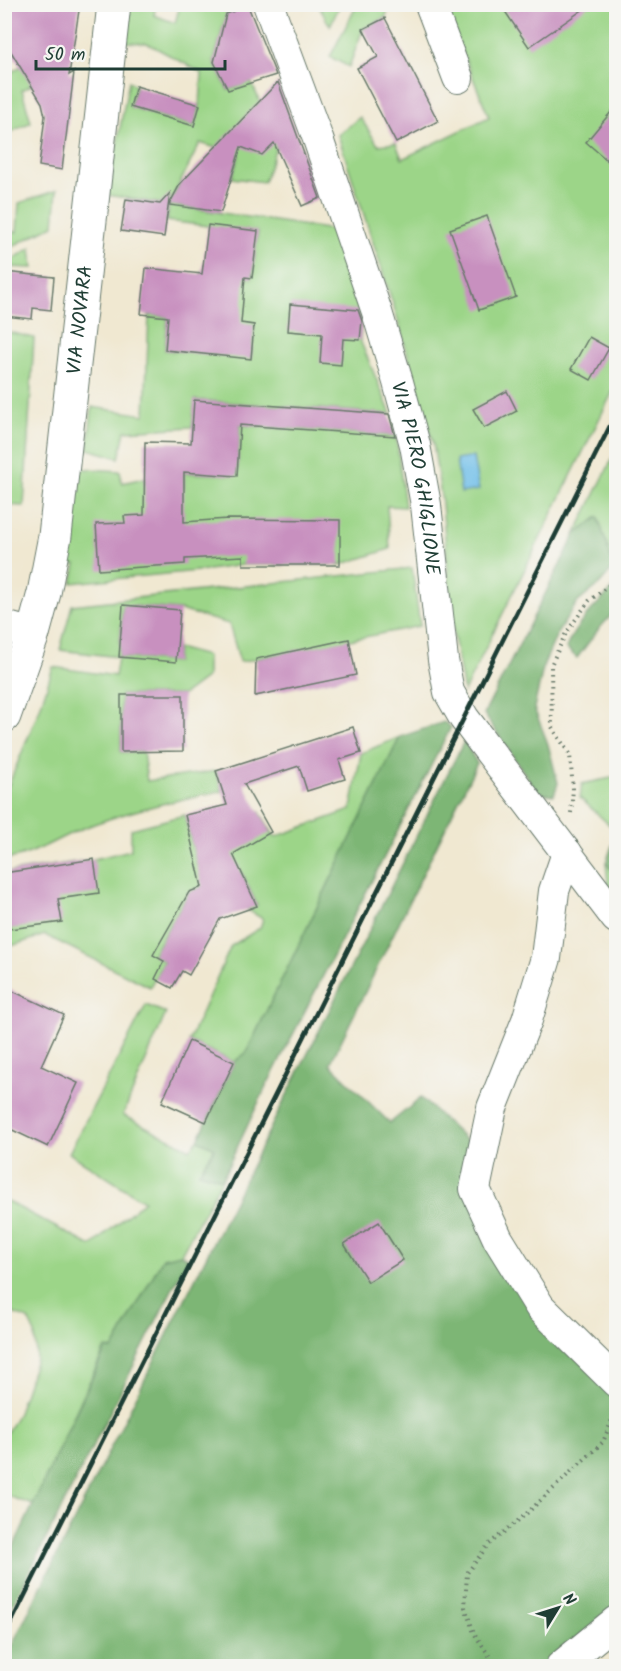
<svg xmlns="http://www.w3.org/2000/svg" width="621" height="1671" font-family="Kalam,sans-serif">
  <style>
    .green { fill: #9cd588; stroke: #5e895e; stroke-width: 1.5 }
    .forest { fill: #7db674; stroke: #4e7a54; stroke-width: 1.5 }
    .water { fill: #6ebee9; stroke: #467e8e; stroke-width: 1.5 }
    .building { fill: #c890bf }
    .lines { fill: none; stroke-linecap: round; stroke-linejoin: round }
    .minor-casing { stroke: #68796b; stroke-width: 32 }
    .major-casing { stroke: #68796b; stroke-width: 35 }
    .path { stroke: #68796b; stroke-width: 4; stroke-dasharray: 1.5 4.5; stroke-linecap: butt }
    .minor { stroke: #fff; stroke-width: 30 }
    .major { stroke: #fff; stroke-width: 33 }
    .rail { stroke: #1f3d34; stroke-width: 4.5 }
    .labels { text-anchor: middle; stroke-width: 4.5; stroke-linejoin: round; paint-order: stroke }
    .street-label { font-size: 20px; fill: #1f3d34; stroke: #f6f6f2 }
  </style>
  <rect width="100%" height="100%" fill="#f6f6f2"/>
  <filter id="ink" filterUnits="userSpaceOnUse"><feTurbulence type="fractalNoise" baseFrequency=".0167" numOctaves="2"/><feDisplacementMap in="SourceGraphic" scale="12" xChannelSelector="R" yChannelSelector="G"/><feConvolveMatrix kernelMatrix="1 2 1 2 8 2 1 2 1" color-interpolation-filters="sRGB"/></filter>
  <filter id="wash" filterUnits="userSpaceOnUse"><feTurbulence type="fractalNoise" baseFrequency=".008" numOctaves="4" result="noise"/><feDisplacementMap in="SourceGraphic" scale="24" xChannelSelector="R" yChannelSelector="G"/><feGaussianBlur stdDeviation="1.35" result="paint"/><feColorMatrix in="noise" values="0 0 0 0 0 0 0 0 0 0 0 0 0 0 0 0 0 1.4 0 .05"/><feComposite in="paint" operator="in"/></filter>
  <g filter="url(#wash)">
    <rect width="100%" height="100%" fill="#f0e8d1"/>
    <g class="green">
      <polygon points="124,5 156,5 154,15 175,23 180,5 228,5 234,12 226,15 214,62 228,90 251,82 270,123 280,136 264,182 232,178 239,155 200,143 169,205 333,230 363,311 360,340 391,414 195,400 192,427 125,431 119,458 88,449 92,407 145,415 149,315 168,317 165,350 251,358 254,325 241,323 199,281 202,271 252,278 258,232 167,221 169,205 107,195 129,81 136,86 130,107 194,126 200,105 202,73 147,43 120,42"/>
      <polygon points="318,5 340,5 330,26"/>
      <polygon points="357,5 391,5 385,18 363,29 349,67 330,57"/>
      <polygon points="443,5 616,5 616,385 464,692 454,637 442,503 433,443 394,307 338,135 360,117 378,145 396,143 402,159 489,117"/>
      <polygon points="21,66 32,85 22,90 31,122 5,135 5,76"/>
      <polygon points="57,190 54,225 5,250 5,231 17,232 19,203"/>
      <polygon points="31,248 33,268 5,267 5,264"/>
      <polygon points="4,331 34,338 24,506 5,505"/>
      <polygon points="240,425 396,436 405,507 387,506 390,549 340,565 243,565 208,570 72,583 76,564 64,566 75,468 120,471 122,483 144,478 145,486 184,487 184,473 237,475"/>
      <polygon points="616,451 616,566 614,568 598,517 575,535"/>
      <path d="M412 568 420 626 240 662 229 624 180 610 123 605 119 657 176 662 177 648 207 656V677L183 695H121V752H143L147 781 216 771 223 791C175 800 126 811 81 829 56 839 31 857 5 859V794L40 708 53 667 115 676 118 657 60 650 72 605Z"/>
      <polygon points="400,737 246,1053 234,1062 189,1041 231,946 260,928 263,919 246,909 257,905 241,871 189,892 153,954 164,961 150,987 45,935 5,948 5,873 94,859 131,850 131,829 185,815 197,865 233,804 259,811 275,837 351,810 361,753"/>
      <polygon points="616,777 616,831 580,798 582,784"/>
      <polygon points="606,863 616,874 616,895 608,883"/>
      <polygon points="146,1005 166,1013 123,1115 190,1149 198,1140 215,1148 199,1172 222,1179 181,1254 163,1258 112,1350 105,1348 33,1505 5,1495 5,1436 18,1413 36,1359 35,1334 28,1319 5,1310 5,1200 91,1246 144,1201 69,1153"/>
    </g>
    <g class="forest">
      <polygon points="598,517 614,568 600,584 577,603 558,632 544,664 534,708 548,744 558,783 554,795 538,793 484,714 575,535"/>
      <path d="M616 586V610L598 630 577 658 566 648C576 623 597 604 616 586Z"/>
      <polygon points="444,722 451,727 265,1089 222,1179 199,1172 215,1148 198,1140 234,1062 246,1053 400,737"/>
      <polygon points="464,741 477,763 330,1064 390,1123 421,1098 469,1143 466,1189 616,1392 616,1614 550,1666 341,1666 336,1662 331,1666 5,1666 4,1661"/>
      <polygon points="616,834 616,874 606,863"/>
      <polygon points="181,1254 188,1258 5,1620 5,1565 106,1348 112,1350 163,1258"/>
    </g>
    <polygon class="water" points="473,457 479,490 461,493 456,460"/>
    <g id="blocks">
      <g class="building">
        <polygon points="4,4 80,4 69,75 74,72 62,170 39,166 45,116 42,103 4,40"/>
        <polygon points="500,4 591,4 529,47"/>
        <polygon points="248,6 276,75 228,90 214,62 226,14"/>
        <polygon points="385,18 438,121 396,143 357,68 378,57 363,29"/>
        <polygon points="278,82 320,198 302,206 274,143 262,155 241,147 221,212 169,205 180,184"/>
        <polygon points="136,86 200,105 194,126 130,107"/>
        <polygon points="616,106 616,168 586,142"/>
        <polygon points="170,193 164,237 121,231 126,199 160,204"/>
        <polygon points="487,216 516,297 479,310 450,229"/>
        <polygon points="208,225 258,231 252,278 245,277 241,323 254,325 251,359 165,350 168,317 141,314 146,268 202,274"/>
        <polygon points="4,272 54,277 51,310 33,308 32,319 4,316"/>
        <polygon points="290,304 358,310 362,321 360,340 343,339 341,365 320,363 322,334 288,331"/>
        <polygon points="589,337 609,348 591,380 571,369"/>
        <polygon points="507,391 517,411 484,428 473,409"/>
        <polygon points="194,400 389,414 395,436 240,425 237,476 184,472 184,522 228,519 340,520 340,565 243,565 243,556 185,559 185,564 99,570 96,524 125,523 124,516 144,515 145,442 191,443"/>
        <polygon points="123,605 180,610 176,662 119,657"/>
        <polygon points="349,639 356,675 255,696 256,659"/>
        <polygon points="121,695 183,695 183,751 121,752"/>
        <polygon points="353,727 361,753 339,760 345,779 307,791 299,766 244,784 271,832 233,854 257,906 220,919 189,975 182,971 172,988 155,979 164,961 153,955 189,892 202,887 185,815 227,805 216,771"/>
        <polygon points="94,859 99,893 58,899 62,922 10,929 4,892 4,873"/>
        <polygon points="4,987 64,1015 41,1066 78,1083 48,1147 4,1126"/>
        <polygon points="189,1041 234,1062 206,1122 162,1102"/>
        <polygon points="379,1222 403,1260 368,1282 344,1244"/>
      </g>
    </g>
  </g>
  <g filter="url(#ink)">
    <use href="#blocks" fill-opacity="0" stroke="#68796b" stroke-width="1.5"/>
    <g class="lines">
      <g class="minor-casing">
        <g id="minor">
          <path id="s1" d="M268 4 318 139 377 312 398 382 415 445 426 505 443 660 449 692 464 718 616 918"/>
          <polyline points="430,4 458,78"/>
          <polyline points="4,626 33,634"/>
          <polyline points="567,853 554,891 546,958 527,1020 492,1108 475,1189 498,1239 540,1307 616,1382"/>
          <polyline points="561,1666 616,1621"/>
        </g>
      </g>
      <g class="major-casing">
        <g id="major">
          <path id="s2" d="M4 716 33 634 44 593 55 536 114 4"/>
        </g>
      </g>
      <g class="path">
        <polyline points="571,813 573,789 570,755 552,727 551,665 566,633 589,601 616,580"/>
        <polyline points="496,1666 474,1633 465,1607 467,1573 488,1545 525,1515 603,1442 616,1410"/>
      </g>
      <use href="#minor" class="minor"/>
      <use href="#major" class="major"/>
      <polyline class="rail" points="4,1637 616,414"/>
    </g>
  </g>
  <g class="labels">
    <g class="street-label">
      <text dy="7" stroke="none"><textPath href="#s2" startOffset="405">VIA NOVARA</textPath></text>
      <text dy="7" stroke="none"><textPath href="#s1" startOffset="498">VIA PIERO GHIGLIONE</textPath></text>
    </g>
  </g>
  <rect width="621" height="1671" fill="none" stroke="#f6f6f2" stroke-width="24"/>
  <g transform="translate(558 1608) rotate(52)" stroke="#f6f6f2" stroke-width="4.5" paint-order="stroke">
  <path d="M0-4.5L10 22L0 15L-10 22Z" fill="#1f3d34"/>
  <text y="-9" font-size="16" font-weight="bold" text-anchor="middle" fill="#1f3d34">N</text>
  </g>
  <path d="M36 60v9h189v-9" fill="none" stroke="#1f3d34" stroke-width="3"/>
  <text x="45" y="60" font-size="18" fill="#1f3d34" stroke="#f6f6f2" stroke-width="4.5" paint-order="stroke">50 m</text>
</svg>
